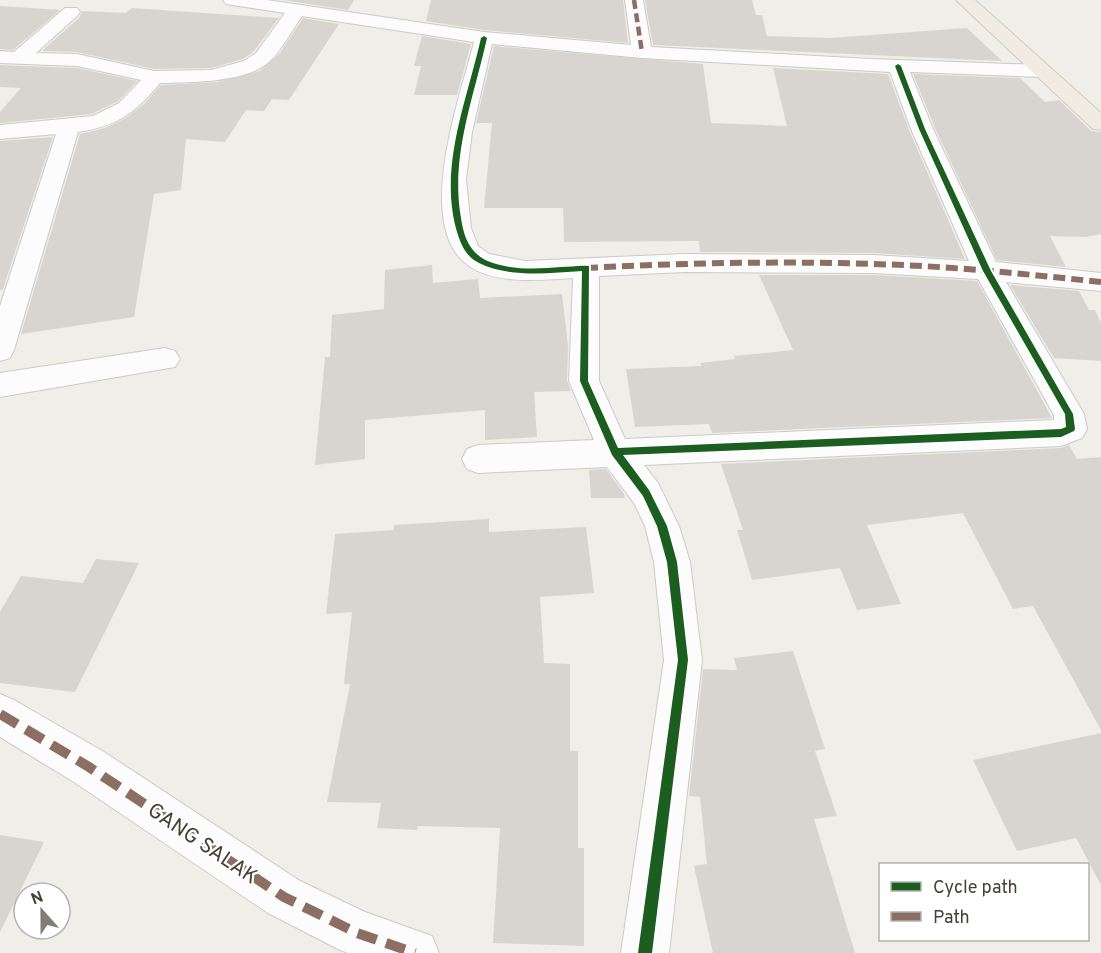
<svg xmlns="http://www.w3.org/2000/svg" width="1101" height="953" font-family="Overpass,sans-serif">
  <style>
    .building { fill: #d8d5d0 }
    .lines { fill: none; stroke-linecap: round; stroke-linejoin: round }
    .minor-casing { stroke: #cccac5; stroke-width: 2 }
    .major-casing { stroke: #d2cab6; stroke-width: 2 }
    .minor { fill: #fdfcfc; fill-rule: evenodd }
    .major { fill: #f1ece3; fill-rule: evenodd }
    .quiet-far2 { stroke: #8d6e63; stroke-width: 4.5; stroke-dasharray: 9 4.5; stroke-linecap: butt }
    .quiet-far1 { stroke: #8d6e63; stroke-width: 6; stroke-dasharray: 12 6; stroke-linecap: butt }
    .quiet { stroke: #8d6e63; stroke-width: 10; stroke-dasharray: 20 10; stroke-linecap: butt }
    .cycleway-casing { stroke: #fff; stroke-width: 4 }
    .cycleway { fill: #1b5e20; fill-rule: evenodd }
    .labels { text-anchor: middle; stroke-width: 4.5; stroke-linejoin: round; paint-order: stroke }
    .near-street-label { font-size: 21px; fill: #463f35; stroke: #fff }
  </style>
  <rect width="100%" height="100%" fill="#f0eee9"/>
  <g class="building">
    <polygon points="283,0 354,0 348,10"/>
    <polygon points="431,0 623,0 628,43 484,30 426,21"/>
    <polygon points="645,0 752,0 756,15 762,15 767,36 830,38 967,28 1002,61 653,45"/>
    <polygon points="0,6 60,10 13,50 0,49"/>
    <polygon points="132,8 278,18 281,15 254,51 243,59 211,68 154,69 77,52 42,51 79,18 82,11 126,13"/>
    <polygon points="303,18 339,24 289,100 272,99 264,111 246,110 225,142 186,139 181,190 154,194 134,317 21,334 80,134 105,128 126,118 144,104 161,85 217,82 260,71 280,53"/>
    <polygon points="422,36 471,44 457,95 414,95 421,66 414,66"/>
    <polygon points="494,46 703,64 711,123 787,126 773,68 888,74 909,130 965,259 874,253 700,252 699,241 564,242 563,208 484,208 492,123 476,123"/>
    <polygon points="0,65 77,68 137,81 118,101 92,114 0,123 0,112 21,88 0,87"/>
    <polygon points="913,74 1020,78 1045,102 1059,100 1091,131 1101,132 1101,234 1086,237 1050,236 1066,267 997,260 935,128"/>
    <polygon points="53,137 3,289 0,290 0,141"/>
    <polygon points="432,265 433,283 478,279 480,298 562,294 568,346 567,381 571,391 534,392 537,437 485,440 485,410 365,420 365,459 315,465 325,357 330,357 332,315 384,309 385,270"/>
    <polygon points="759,275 874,275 977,281 1052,418 712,433 709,424 635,427 626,369 702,366 700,363 735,359 734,356 793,350"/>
    <polygon points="1010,285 1079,291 1089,310 1095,310 1101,323 1101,361 1054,358"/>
    <polygon points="1069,445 1077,459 1101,457 1101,730 1033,606 1013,609 963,513 867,525 901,604 857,610 840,568 752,580 737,530 743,530 721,464 1061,448"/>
    <polygon points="606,469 624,494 625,498 591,498 589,470"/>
    <polygon points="489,519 489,532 586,527 594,593 540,597 544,663 570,664 570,751 578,751 578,848 584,848 584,946 493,943 500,828 418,826 417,830 377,828 381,803 327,802 350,684 344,684 352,612 326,614 335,534 394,530 394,525"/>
    <polygon points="96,559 139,563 75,692 0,683 0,612 21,576 83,583"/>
    <polygon points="793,651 825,749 815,751 837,816 814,819 855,953 713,953 694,866 707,864 700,797 689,796 703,669 737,670 734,658"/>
    <polygon points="1101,733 1101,885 1076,838 1017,851 973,760"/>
    <polygon points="0,835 44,842 0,932"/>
  </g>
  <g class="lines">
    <g class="minor-casing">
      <g id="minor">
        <path d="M223 0H267L484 32 631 45 625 0H643L651 47 870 59 1041 65 1048 67 1051 71 1048 75 1041 77 910 72 933 129 996 262 1101 273V291L1006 282 1084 414 1087 429 1082 438 1061 446 644 465 658 483 679 526 690 562 702 660 669 953H621L664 660 654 562 645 526 634 503 607 467 478 473 467 469 462 459 467 449 478 445 594 440 569 381 573 278C541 280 497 285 469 266 412 227 461 94 474 42L302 16C292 30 282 50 269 62 245 83 191 82 160 83 135 113 118 126 78 132L14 350 10 358 0 361V306L56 134 0 139V125L93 116 119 103 141 80 77 66 0 63V51L14 52 65 8H77L80 12 77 16 36 53 77 54 154 71 211 70 244 61 256 53 285 13 232 5 226 4ZM492 44 642 58 890 72 911 129 969 261 874 255 685 254 525 261 489 254 478 246 471 228 466 179 472 132ZM685 272 874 273 978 279 1054 415V420L625 439 599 381V276Z"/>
        <polygon points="165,348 175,351 180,359 175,367 0,397 0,373"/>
        <polygon points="0,694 14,700 104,752 300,881 365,912 432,936 439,953 348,953 340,950 268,913 74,782 0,737"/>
      </g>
    </g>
    <g class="major-casing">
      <polygon id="major" points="956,0 975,0 1101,113 1101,130 1093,129"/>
    </g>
    <use href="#minor" class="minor"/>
    <use href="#major" class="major"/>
    <polyline class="quiet-far2" points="634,0 642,52"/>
    <path class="quiet-far1" d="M586 268C682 263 778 261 873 264 950 266 1025 274 1101 282"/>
    <polyline class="quiet" points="0,714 89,767 284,897 357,933 415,953"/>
    <g class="cycleway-casing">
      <path id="cycleway" d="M484 36 487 38C474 97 450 157 461 218 464 239 471 256 493 263 514 270 539 269 561 267 570 267 580 265 589 266L588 381 618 448 1061 429 1066 427 1065 414 983 271 919 129 895 66 898 64 901 66 925 129 991 271 1073 414 1075 429 1074 431 1061 437 623 455 649 490 667 526 677 562 688 660 652 953H638L678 660 667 562 657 526 643 496 612 455 580 381 582 271C550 273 509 278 479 263 467 257 462 247 458 235 437 170 467 101 481 38Z"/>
    </g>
    <use href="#cycleway" class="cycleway"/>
  </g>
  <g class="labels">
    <g class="near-street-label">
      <text transform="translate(203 843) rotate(34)" y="7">GANG SALAK</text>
    </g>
  </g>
  <rect x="879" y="863" width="210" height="78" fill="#ffffff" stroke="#b5b2ae" stroke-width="1.5"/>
  <rect x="891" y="882" width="30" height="9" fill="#1b5e20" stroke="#b5b2ae" stroke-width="1.5"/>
  <text x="933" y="893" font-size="18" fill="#463f35">Cycle path</text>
  <rect x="891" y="912" width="30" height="9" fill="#8d6e63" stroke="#b5b2ae" stroke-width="1.5"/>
  <text x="933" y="923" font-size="18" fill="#463f35">Path</text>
  <g transform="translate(42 911) rotate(339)"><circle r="28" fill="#ffffff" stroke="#b5b2ae" stroke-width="1.5"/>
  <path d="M0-4.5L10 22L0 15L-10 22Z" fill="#827c74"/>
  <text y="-9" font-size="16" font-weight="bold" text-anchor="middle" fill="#463f35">N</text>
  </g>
</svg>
